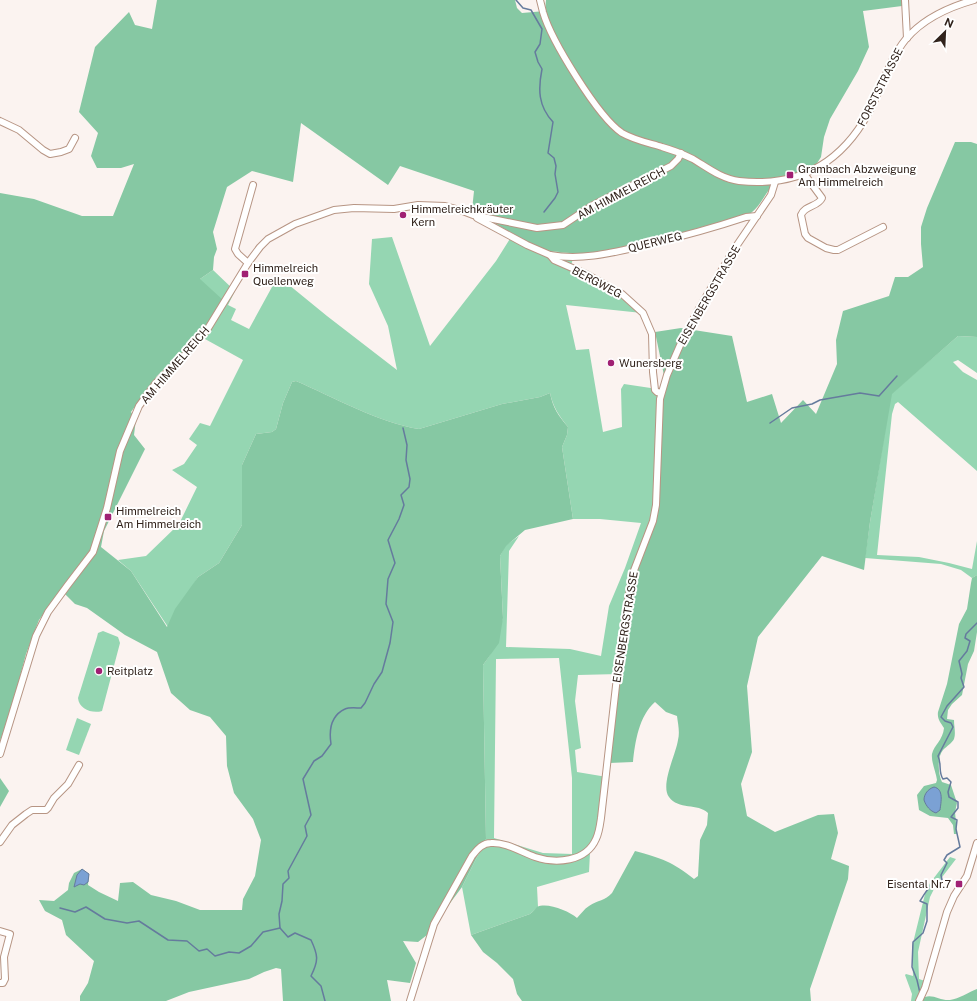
<svg xmlns="http://www.w3.org/2000/svg" width="977" height="1001" font-family="'Public Sans',sans-serif">
  <style>
    .green { fill: #95d6b2; fill-rule: evenodd }
    .forest { fill: #86c8a3 }
    .water { fill: #7ba1d4; stroke: #657b9d }
    .lines { fill: none; stroke-linecap: round; stroke-linejoin: round }
    .stream { stroke: #657b9d; stroke-width: 1.5 }
    .minor-casing { stroke: #b79584; stroke-width: 8 }
    .minor { stroke: #fff; stroke-width: 6 }
    .poi-dot { fill: #a02073; stroke: #fff; stroke-width: 1.5 }
    .labels { text-anchor: middle; stroke-width: 4; stroke-linejoin: round; paint-order: stroke }
    .street-label { font-size: 11px; fill: #31231c; stroke: #fff }
    .poi-label { font-size: 11px; fill: #31231c; stroke: #fff; text-anchor: start }
  </style>
  <rect width="100%" height="100%" fill="#fbf3f0"/>
  <g class="green">
    <path d="M513 234 541 250 579 254 573 259 571 265 603 279 642 313 566 305 576 350 589 349 603 432 622 427 621 389 624 384 664 390 659 493 619 674 578 675 575 701 581 748 575 750 577 772 607 777 599 839 590 853 589 872 537 887 538 907 530 914 471 935 462 887 486 839 483 665 490 655 503 618 500 556 505 546 519 536 509 551 506 647 570 649 601 656 609 606 625 568 641 523 600 519H573L562 447 567 435 568 427C559 416 553 407 550 393L540 397 502 404 419 429C380 423 333 397 296 381L292 382 283 403 276 429 272 432 256 434 242 465V525L219 563 198 577 168 627 131 571 118 560 146 556 179 524 197 487 172 470 184 464 197 445 189 439 200 423 210 426 243 360 205 339 200 334V279L213 270 235 291 228 305 236 309 231 320 249 329 278 276 327 316 397 370 388 326 369 284 372 239 392 237 430 346 496 261ZM559 658 572 778V854L543 853 494 838 496 659Z"/>
    <polygon points="958,336 977,337 977,373 958,360 953,362 963,372 977,380 977,471 898,402 895,404 892,414 877,555 919,557 949,563 972,569 977,541 977,575 972,578 961,570 941,564 865,558 870,522 891,394"/>
    <path d="M103 631 118 637 120 643 102 711C92 714 79 709 78 698L97 637 98 633Z"/>
    <polygon points="77,718 91,724 79,755 66,750"/>
    <polygon points="950,857 956,859 936,885 930,897 918,952 919,979 925,981 917,1001 911,1001 912,994 905,975 906,974 913,976 912,947 925,894 930,883"/>
  </g>
  <g class="forest">
    <path d="M157 0H515L517 8 522 13 545 11 546 0H902V6L863 11 869 47 858 71 830 119 824 137 821 157 816 165C803 173 785 173 774 184 765 193 761 205 751 213L674 235 615 250 579 254 541 250 472 210 474 191 400 166 388 185 301 123 293 182 252 171 227 187 213 232 217 249 214 257 213 270 200 279 223 300 207 327 183 352 157 376 131 412 136 419 134 435 145 449 104 531 101 547 131 571 167 627 175 609 198 577 219 563 242 525V465L256 434 272 432 276 429 283 403 292 382 296 381C333 397 380 423 419 429L502 404 540 397 550 393C553 408 558 415 568 427L567 435 562 447 573 519 525 530 506 546 500 556 503 618 499 643 483 665 486 839 462 887 442 914 432 935H427L418 942 403 941 416 963 410 983 387 980 391 1001H283L281 969 276 968 264 972 249 979 189 992 166 1001H80V996L88 983 94 961 66 935 62 920 45 911 39 900 54 901 68 890 69 883 74 873 82 869 89 874 88 885 99 892 118 901 120 883 133 882 151 895 176 901 200 910H242L243 899 255 876 261 840 253 819 234 793 227 766 226 736 210 717 190 710 171 693 157 652 125 635 87 608 75 604 61 590 39 620 26 654 13 703 0 741V193L34 199 82 216H113L134 164 121 168H97L91 156 98 133 79 112 95 47 129 12 135 25 152 29Z"/>
    <path d="M955 142H971L977 144V337L958 336 892 394 870 522 864 570 822 556 758 637 747 686 752 752 741 784 747 816 775 832 818 815 834 814 838 833 831 859 849 866 848 879 810 989 811 1001H522L517 994 513 979 497 963 483 952 471 935 530 914C533 912 535 909 537 907 547 902 569 911 577 918 581 914 584 909 589 906 598 900 605 901 612 893L635 851C661 858 673 862 694 879L698 876 700 840 707 825 708 813C698 803 678 810 669 797 660 785 676 754 678 740 680 732 678 724 677 716L666 712 655 702C639 716 635 742 633 762L609 763 619 674 635 574 652 529 662 399 666 385 655 332 681 328 732 336 747 402 772 394 781 423 803 400 816 414 837 364 836 340 843 311 889 296 895 277H908L923 267 921 244V227L927 208Z"/>
    <path d="M977 575V632L974 651 968 664 962 695 952 704 948 710 947 719 954 720C954 727 956 733 954 739 952 743 947 746 943 750 937 757 938 774 942 782L951 785 957 803 955 812 957 834H954L953 825 948 818 930 816 919 810 917 795 924 786 936 783 937 780C936 772 931 762 932 754 934 745 943 740 944 728 941 723 937 719 938 712L947 684 959 624 967 609 971 583 972 578Z"/>
    <polygon points="0,778 9,791 0,807"/>
    <path d="M977 989V1001H922L925 997C933 994 941 1001 950 1000 959 999 969 992 977 989Z"/>
  </g>
  <g class="water">
    <path d="M934 787C944 789 941 802 940 810L936 813C930 811 926 806 924 800 924 794 928 789 934 787Z"/>
    <polygon points="82,869 89,874 88,882 84,885 80,884 74,887 77,875"/>
  </g>
  <g class="lines">
    <g class="stream">
      <path d="M516 0 523 8 531 10 542 29 540 44 535 52 538 62 542 69C538 89 538 106 553 122L548 153 554 158 556 166 555 174 558 192 555 198 544 212"/>
      <polyline points="770,423 792,408 812,404 820,400 860,393 879,396 897,376"/>
      <polyline points="60,908 75,912 86,907 105,919 127,923 139,921 168,940 187,941 199,951 207,949 215,956 229,952 239,953 251,946 263,932 280,928"/>
      <path d="M920 993 917 980 912 967 913 942 923 933 927 921V904L920 901C927 890 929 885 942 880L941 875 947 863 944 860 947 855 960 847 956 829 957 820 951 817 958 808V802L949 797 948 792 951 782 947 778 943 779C938 772 942 764 938 756L953 727 951 723 945 721 941 717 947 706 964 687 961 678 962 674 959 661 967 651 970 641 965 638 966 634 977 623"/>
      <path d="M325 1001 321 986 311 976C319 960 318 955 311 940L295 933 288 937 280 928 279 914 282 901 283 884 289 878 288 871 307 836 305 826 311 815 303 779 314 761 322 756 331 744C329 731 330 716 345 709 349 707 356 708 361 708L365 703 374 684 382 672 390 643 393 622 386 604 388 579 395 563 388 540 399 519 404 505 401 495 409 487 410 479 406 460 407 445 403 428"/>
    </g>
    <g class="minor-casing">
      <g id="minor">
        <path d="M540 0C541 4 542 8 543 12 551 40 598 117 622 133 634 140 649 143 662 147 673 150 683 154 693 159 708 168 722 179 739 181 803 188 846 160 873 104 883 83 891 57 906 39 923 19 949 7 974 0"/>
        <polyline points="905,0 907,38"/>
        <polyline points="0,121 19,130 43,150 50,154 61,152 69,149 75,138"/>
        <path d="M805 175 822 198C818 207 805 205 801 215L805 234 808 238 826 248 834 250H838L883 227"/>
        <polyline points="477,218 527,245 550,255 554,260 586,274 622,294 643,313 652,334 653,372 655,390 657,392 661,393"/>
        <path d="M550 255C583 261 615 252 646 245 680 237 713 228 746 217L757 216"/>
        <polyline points="248,263 238,254 235,249 253,185"/>
        <polyline points="0,754 36,636 48,612 67,586 93,552 107,508 120,451 139,406 156,383 185,355 207,330 248,263 260,247 268,239 295,224 334,210 354,208 394,209 418,205 445,206 460,210 473,215 537,228 563,225 593,205 671,166 678,159 681,153"/>
        <polyline points="0,842 12,825 26,814 32,810 46,810 48,808 54,798 68,784 79,765"/>
        <polyline points="0,931 10,934 4,957 5,979 3,983 0,983"/>
        <path d="M410 1001 434 924 472 856C477 850 482 843 491 843 506 842 521 852 535 857 556 864 586 862 596 839 599 833 600 825 601 818L617 677 628 600 633 573 653 521 656 505 660 399 667 375 681 343 697 312 733 251 771 195 775 182"/>
        <polyline points="919,1001 925,988 947,912 954,896 967,876 977,843"/>
      </g>
    </g>
    <use href="#minor" class="minor"/>
  </g>
  <g class="poi-dot">
    <rect x="786" y="171" width="8" height="8" rx="2"/>
    <circle cx="403" cy="215" r="4"/>
    <rect x="241" y="270" width="8" height="8" rx="2"/>
    <circle cx="611" cy="363" r="4"/>
    <rect x="104" y="513" width="8" height="8" rx="2"/>
    <circle cx="99" cy="671" r="4"/>
    <rect x="955" y="880" width="8" height="8" rx="2"/>
  </g>
  <g class="labels">
    <g class="street-label">
      <text transform="translate(880 87) rotate(-63)" y="4">FORSTSTRASSE</text>
      <text transform="translate(621 193) rotate(-28)" y="4">AM HIMMELREICH</text>
      <text transform="translate(655 242) rotate(-14)" y="4">QUERWEG</text>
      <text transform="translate(597 282) rotate(28)" y="4">BERGWEG</text>
      <text transform="translate(709 295) rotate(-60)" y="4">EISENBERGSTRASSE</text>
      <text transform="translate(175 365) rotate(-49)" y="4">AM HIMMELREICH</text>
      <text transform="translate(625 627) rotate(-81)" y="4">EISENBERGSTRASSE</text>
    </g>
    <g class="poi-label">
      <text x="798" y="173">Grambach Abzweigung<tspan x="798" dy="13">Am Himmelreich</tspan></text>
      <text x="411" y="213">Himmelreichkräuter<tspan x="411" dy="13">Kern</tspan></text>
      <text x="253" y="272">Himmelreich<tspan x="253" dy="13">Quellenweg</tspan></text>
      <text x="619" y="367">Wunersberg</text>
      <text x="116" y="515">Himmelreich<tspan x="116" dy="13">Am Himmelreich</tspan></text>
      <text x="107" y="675">Reitplatz</text>
      <text x="951" y="888" text-anchor="end">Eisental Nr.7</text>
    </g>
  </g>
  <g transform="translate(945 32) rotate(24)" stroke="#ffffff" stroke-width="3" paint-order="stroke">
  <path d="M0-3L7 15L0 10L-7 15Z" fill="#31231c"/>
  <text y="-6" font-size="11" font-weight="bold" text-anchor="middle" fill="#31231c">N</text>
  </g>
</svg>
